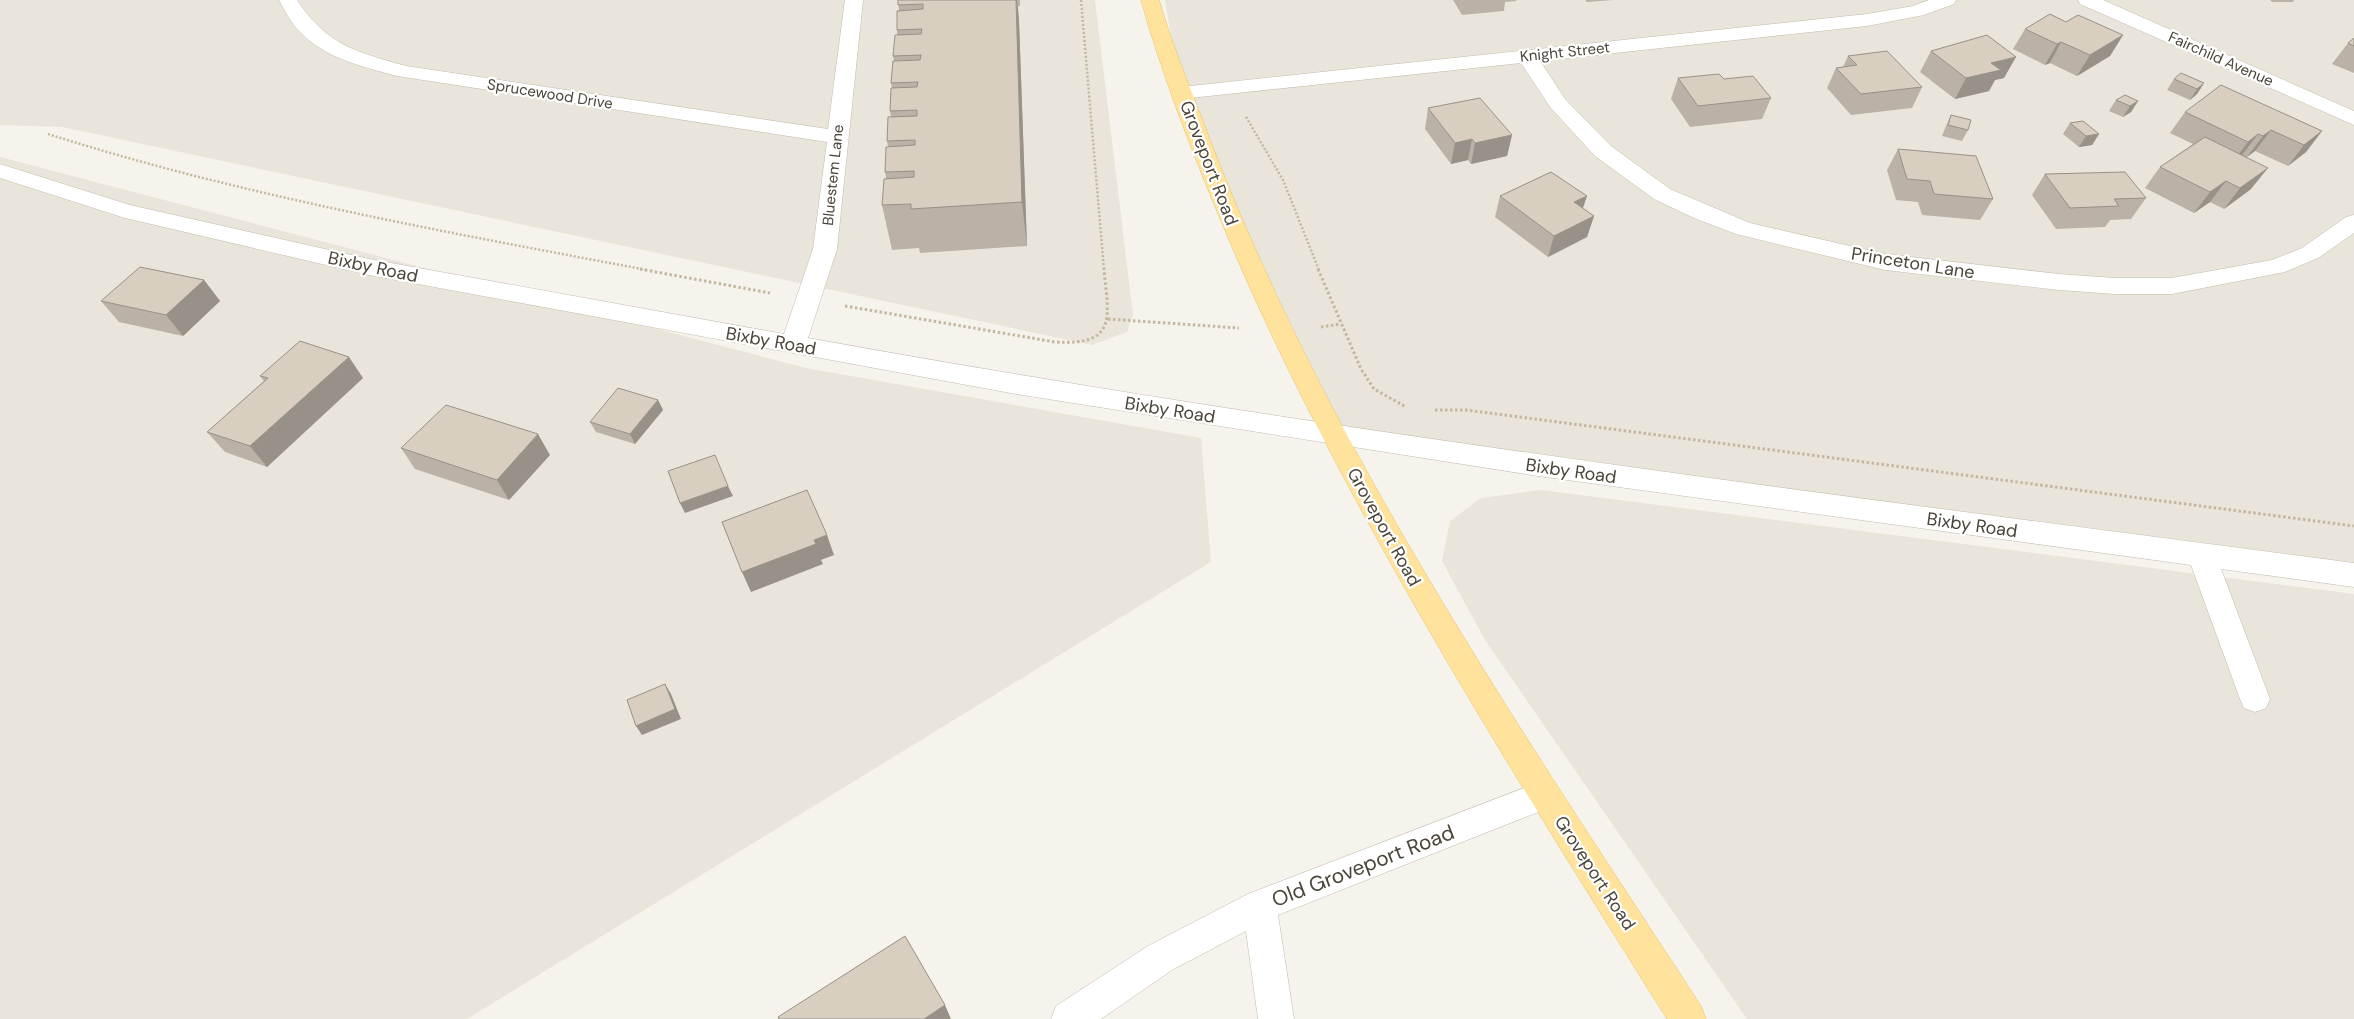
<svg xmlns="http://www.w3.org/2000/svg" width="2354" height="1019" font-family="'DM Sans',sans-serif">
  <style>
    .residential { fill: #eae5da }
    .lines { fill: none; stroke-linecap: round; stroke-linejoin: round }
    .minor-casing { stroke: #c2bbae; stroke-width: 1 }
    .major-casing { stroke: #e6c16a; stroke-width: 1 }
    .path-far1 { stroke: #c4b79f; stroke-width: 2.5; stroke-dasharray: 2 2; stroke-linecap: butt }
    .path { stroke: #c4b79f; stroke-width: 3; stroke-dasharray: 2.5 2.5; stroke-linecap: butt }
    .minor { fill: #fff; fill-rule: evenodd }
    .major { fill: #ffe39c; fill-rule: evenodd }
    .wall { fill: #bab2a6 }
    .shaded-wall { fill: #979187 }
    .building { fill: #d8cfc1; stroke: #979187 }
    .labels { text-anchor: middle; stroke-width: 4.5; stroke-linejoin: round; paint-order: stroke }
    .far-street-label { font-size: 15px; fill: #4b4439; stroke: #fff }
    .street-label { font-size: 18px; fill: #4b4439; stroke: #fff }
    .near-street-label { font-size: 21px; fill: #4b4439; stroke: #fff }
  </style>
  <rect width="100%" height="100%" fill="#f6f3ec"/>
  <g class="residential">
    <polygon points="0,0 1095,0 1133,315 1127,332 1092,345 62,127 0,125"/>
    <polygon points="1165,0 2354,0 2354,575 1333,434 1181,93"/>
    <polygon points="0,157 806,368 1201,438 1211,562 467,1019 0,1019"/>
    <polygon points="1541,490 2354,594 2354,1019 1747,1019 1485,640 1442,561 1450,521 1481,498"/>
  </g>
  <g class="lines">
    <g class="minor-casing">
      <g id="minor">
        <path d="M279 0H297C327 45 356 52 406 66L828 129 845 0H863L837 249 808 338C1320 431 1837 495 2354 563V587L2221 569 2270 699 2266 708 2255 712 2244 708 2240 699 2191 565 1538 476 1016 394 369 275 125 218 0 178V164L130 205 369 259 784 334 813 249 827 142 397 76C363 67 325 58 300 32 291 23 285 11 279 0Z"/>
        <polygon points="1929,0 1956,0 1954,4 1924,15 1867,26 1540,61 1565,99 1611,146 1670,189 1750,223 1885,254 2059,274 2115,278 2172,278 2272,260 2302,248 2346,217 2354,215 2354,233 2318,258 2285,272 2172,294 2115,294 2059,290 1885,270 1736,234 1694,218 1654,199 1595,156 1550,107 1521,63 1181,99 1174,97 1171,93 1174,89 1181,87 1867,14 1913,6"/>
        <polygon points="2078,0 2103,0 2354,111 2354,125 2080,4"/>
        <polygon points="1545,780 1556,785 1561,795 1556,805 1278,915 1294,1019 1258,1019 1246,931 1172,970 1101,1019 1051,1019 1056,1006 1148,946 1248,894"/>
      </g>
    </g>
    <g class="major-casing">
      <path id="major" d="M1141 0H1159C1171 41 1187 80 1202 119 1321 438 1516 723 1701 1006L1706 1019H1667C1538 813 1408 608 1299 391 1253 299 1213 206 1177 110 1164 73 1151 37 1141 0Z"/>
    </g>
    <g class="path-far1">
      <polyline points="1081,0 1104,270"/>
      <polyline points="1246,117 1283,180 1319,270"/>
      <path d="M48 134C243 196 446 232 647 270"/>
    </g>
    <g class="path">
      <polyline points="640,269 770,293"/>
      <polyline points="1318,269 1361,369 1374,389 1406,407"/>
      <path d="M845 306 1055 342C1119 346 1108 316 1104 269"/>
      <polyline points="1108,319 1239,328"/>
      <polyline points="1321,327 1340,324"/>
      <polyline points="1435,410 1466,410 2354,526"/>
    </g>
    <use href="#minor" class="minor"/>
    <use href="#major" class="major"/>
  </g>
  <g class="wall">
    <polygon points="898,0 1020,0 1020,6 1018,6 1019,21 1027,246 920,253 919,248 892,250 882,205 886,178 885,172 888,147 887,141 891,117 890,111 892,88 891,83 894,61 893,56 897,35 897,30 899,11"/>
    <polygon points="1453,0 1517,0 1516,1 1505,2 1504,11 1462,15"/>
    <polygon points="1585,0 1613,0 1587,2"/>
    <polygon points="2270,0 2294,0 2293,2 2272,2"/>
    <polygon points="2066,22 2123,35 2110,56 2077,76 2050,63 2045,65 2013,49 2025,29"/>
    <polygon points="2354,38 2354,73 2332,64 2348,43"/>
    <polygon points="1931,51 2004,78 1995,80 1989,91 1955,99 1920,72"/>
    <polygon points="1848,56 1922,87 1912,108 1851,115 1827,88 1836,68 1843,67"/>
    <polygon points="1678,78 1724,79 1771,98 1762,119 1690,127 1671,99"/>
    <polygon points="2174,79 2204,83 2197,94 2190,100 2167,90"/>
    <polygon points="2116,100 2138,101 2131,112 2123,117 2109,111"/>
    <polygon points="1428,108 1512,135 1507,156 1471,164 1468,160 1451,164 1425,129"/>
    <polygon points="2185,112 2322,131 2306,152 2288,166 2255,151 2247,157 2251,189 2224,209 2210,202 2194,213 2145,188 2160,167 2193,144 2170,133"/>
    <polygon points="1951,115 1968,130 1962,141 1942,136 1946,126"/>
    <polygon points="2070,123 2099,134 2092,145 2079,147 2063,134"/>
    <polygon points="1898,149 1993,199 1980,220 1922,215 1918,202 1896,200 1887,170"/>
    <polygon points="2045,174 2146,198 2131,219 2110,220 2105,227 2056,229 2032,195"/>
    <polygon points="1500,196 1583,209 1594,216 1587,237 1548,257 1495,217"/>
    <polygon points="204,280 220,301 183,336 119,322 101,301"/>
    <polygon points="260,376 363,378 267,467 225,452 207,432 264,381"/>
    <polygon points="658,400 663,410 635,444 596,432 590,422"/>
    <polygon points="401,448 550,455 509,500 415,469"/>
  </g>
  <g class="shaded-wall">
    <polygon points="1016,0 1017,0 1019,21 1027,246 1022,202"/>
    <polygon points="2123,35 2110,56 2077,76 2090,55"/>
    <polygon points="2061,42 2050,63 2045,65 2057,44"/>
    <polygon points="2016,57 2004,78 1995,80 1989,91 1955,99 1966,78 1991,63"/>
    <polygon points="2204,83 2197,94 2190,100 2197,89"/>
    <polygon points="2138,101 2131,112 2123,117 2130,106"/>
    <polygon points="2271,130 2255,151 2247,157 2263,136"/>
    <polygon points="2322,131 2306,152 2288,166 2304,145"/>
    <polygon points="2099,134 2092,145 2079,147 2086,136"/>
    <polygon points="2258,134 2242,155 2232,163 2248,142"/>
    <polygon points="1512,135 1507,156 1471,164 1475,143"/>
    <polygon points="1472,139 1468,160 1451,164 1455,143"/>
    <polygon points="2268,168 2251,189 2224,209 2240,188"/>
    <polygon points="2226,181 2210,202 2194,213 2210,192"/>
    <polygon points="1587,196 1580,217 1574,202"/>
    <polygon points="1594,216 1587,237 1548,257 1554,236"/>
    <polygon points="204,280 220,301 183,336 166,315"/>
    <polygon points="349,357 363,378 267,467 250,446"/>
    <polygon points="658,400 663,410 635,444 630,434"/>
    <polygon points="538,434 550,455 509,500 497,480"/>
    <polygon points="728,486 733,496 685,513 680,503"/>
    <polygon points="827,535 834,555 821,560 823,564 751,592 742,572 814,540"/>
    <polygon points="665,684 671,694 681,719 642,735 636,726"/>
    <polygon points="945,1005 951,1019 924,1019"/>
  </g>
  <g class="building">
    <polygon points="898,0 1016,0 1022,202 911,209 911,204 882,205 884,179 914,177 914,171 885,172 886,147 915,145 915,140 887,141 888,117 917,116 917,110 890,111 891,88 917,87 918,82 891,83 893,61 920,60 921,55 893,56 895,35 921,34 922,29 897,30 897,11 923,9 923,4 898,5"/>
    <polygon points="2050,14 2066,22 2078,15 2123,35 2090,55 2061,42 2057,44 2025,29"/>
    <polygon points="1987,35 2016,57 1991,63 2001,70 1966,78 1931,51"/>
    <polygon points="2354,38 2354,46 2348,43"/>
    <polygon points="1887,51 1922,87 1861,94 1836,68 1857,65 1848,56"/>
    <polygon points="2181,73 2204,83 2197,89 2174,79"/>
    <polygon points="1719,74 1724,79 1753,76 1771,98 1698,106 1678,78"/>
    <polygon points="2221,85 2322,131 2304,145 2271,130 2263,136 2258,134 2248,142 2185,112"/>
    <polygon points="2125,95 2138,101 2130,106 2116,100"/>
    <polygon points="1480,98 1512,135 1475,143 1472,139 1455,143 1428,108"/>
    <polygon points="1951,115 1971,120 1968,130 1948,125"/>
    <polygon points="2083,121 2099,134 2086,136 2070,123"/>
    <polygon points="2205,137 2268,168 2240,188 2226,181 2210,192 2160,167"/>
    <polygon points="1898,149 1976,156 1993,199 1934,194 1930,181 1907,179"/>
    <polygon points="1551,172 1587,196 1574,202 1594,216 1554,236 1500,196"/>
    <polygon points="2125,172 2146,198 2114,199 2119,206 2070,208 2045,174"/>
    <polygon points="140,267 204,280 166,315 101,301"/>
    <polygon points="300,341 349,357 250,446 207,432 268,378 260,376"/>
    <polygon points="618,388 658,400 630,434 590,422"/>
    <polygon points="446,405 538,434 497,480 401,448"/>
    <polygon points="715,455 728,486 680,503 668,471"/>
    <polygon points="807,490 827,535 814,540 816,544 742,572 722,522"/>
    <polygon points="665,684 675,709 636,726 627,700"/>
    <polygon points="905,936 945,1005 924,1019 779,1019 778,1017"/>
  </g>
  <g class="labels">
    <g class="far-street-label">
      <text transform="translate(1565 52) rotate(-6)" y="5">Knight Street</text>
      <text transform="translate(2221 59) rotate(24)" y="5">Fairchild Avenue</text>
      <text transform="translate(550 94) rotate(9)" y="5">Sprucewood Drive</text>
      <text transform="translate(833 175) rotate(-84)" y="5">Bluestem Lane</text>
    </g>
    <g class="street-label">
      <text transform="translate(1209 163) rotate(69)" y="6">Groveport Road</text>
      <text transform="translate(1913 263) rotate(9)" y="6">Princeton Lane</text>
      <text transform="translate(373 267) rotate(12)" y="6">Bixby Road</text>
      <text transform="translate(771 341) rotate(10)" y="6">Bixby Road</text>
      <text transform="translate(1170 410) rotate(9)" y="6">Bixby Road</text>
      <text transform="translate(1571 471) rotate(8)" y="6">Bixby Road</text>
      <text transform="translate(1972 525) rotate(8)" y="6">Bixby Road</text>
      <text transform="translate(1384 527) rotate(61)" y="6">Groveport Road</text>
      <text transform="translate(1595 873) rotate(57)" y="6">Groveport Road</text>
    </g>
    <g class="near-street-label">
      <text transform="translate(1363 866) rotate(-21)" y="7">Old Groveport Road</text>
    </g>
  </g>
</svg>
